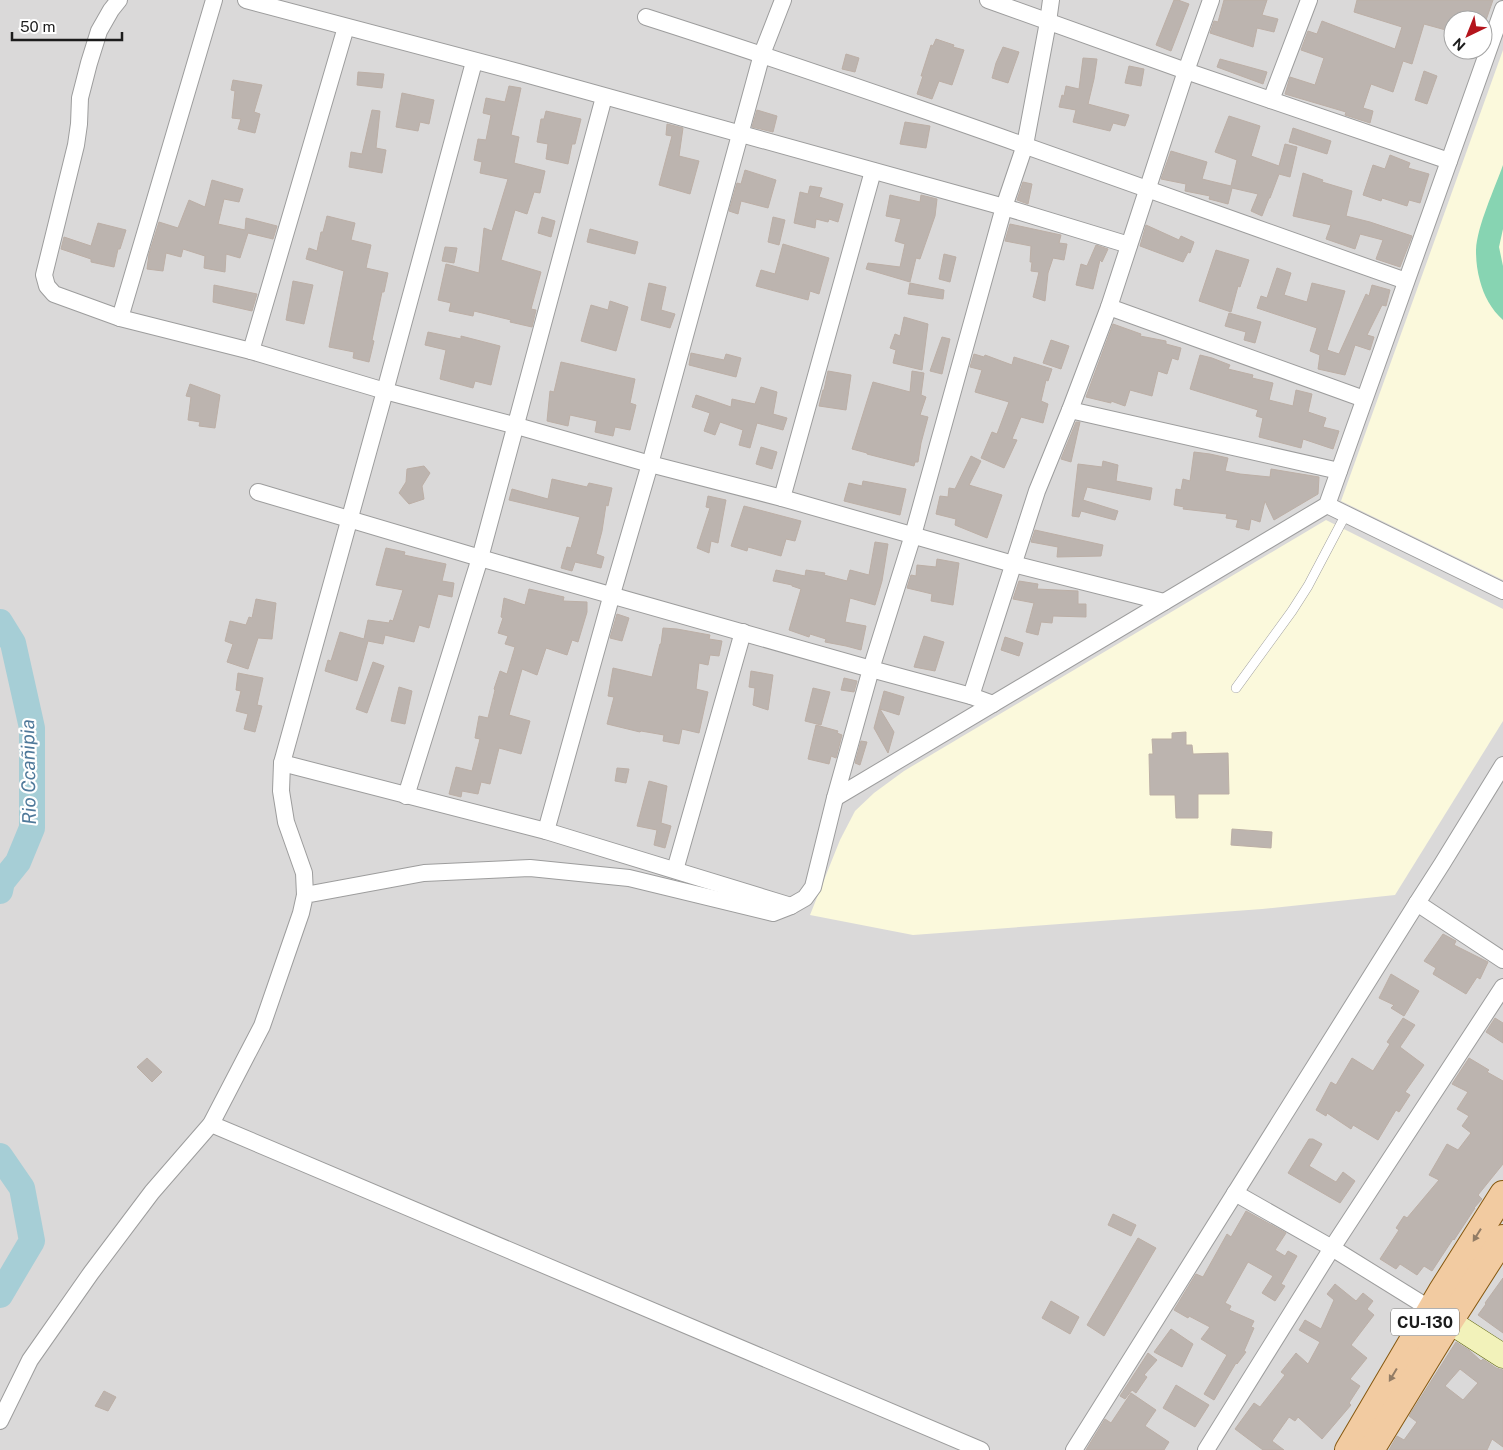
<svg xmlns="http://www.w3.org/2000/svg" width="1503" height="1450" font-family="'Public Sans',sans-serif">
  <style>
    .residential { fill: #dad9d9; fill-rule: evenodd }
    .education { fill: #fbf9dc }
    .pitch { fill: #87d4b2 }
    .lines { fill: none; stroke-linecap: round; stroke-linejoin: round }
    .river { stroke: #a6ced6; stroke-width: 26 }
    .building { fill: #bcb4af; stroke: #bcafa6; fill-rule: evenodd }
    .service-casing { stroke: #9d9d9d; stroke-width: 10 }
    .minor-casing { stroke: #9d9d9d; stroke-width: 18 }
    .secondary-casing { stroke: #61660f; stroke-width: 25 }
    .primary-casing { stroke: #85570e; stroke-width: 28 }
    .service { stroke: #fff; stroke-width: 9 }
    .minor { stroke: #fff; stroke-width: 16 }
    .secondary { stroke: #f2f2ba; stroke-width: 24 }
    .primary { stroke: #f2cba1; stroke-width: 26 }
    .oneway { fill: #927c65 }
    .labels { text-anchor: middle; stroke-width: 4.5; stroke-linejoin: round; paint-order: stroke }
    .shield { fill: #fff; stroke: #606060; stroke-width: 1 }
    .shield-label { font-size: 16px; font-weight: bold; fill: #1c1c1c }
    .water-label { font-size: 19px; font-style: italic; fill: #4f799a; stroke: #fff }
  </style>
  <rect width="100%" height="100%" fill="#ece8e2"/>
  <path class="residential" d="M0 0H1503V1450H0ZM1453 20H1483V50H1453Z"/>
  <g class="education">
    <polygon points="1503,50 1503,580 1341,501"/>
    <polygon points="1326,520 1503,609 1503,721 1395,895 1262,909 913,935 810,915 840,840 855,811 874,793 904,771"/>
  </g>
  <path class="pitch" d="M1503 165V229L1499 247 1503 266V320C1491 309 1484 296 1480 281 1477 270 1476 261 1476 250 1477 226 1495 188 1503 165Z"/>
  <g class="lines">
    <g class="river">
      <polyline points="0,622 13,643 32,728 32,828 18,862 2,882 0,891"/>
      <polyline points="0,1156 22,1188 32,1241 0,1295"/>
    </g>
  </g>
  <g class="building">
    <polygon points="1174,0 1178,0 1189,4 1171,51 1156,45"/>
    <polygon points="1224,0 1267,0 1262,15 1278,19 1274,32 1257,28 1253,47 1210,33 1214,21 1218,22"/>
    <polygon points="1357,0 1493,0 1486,20 1453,20 1453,32 1424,24 1412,64 1403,61 1393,92 1371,84 1363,108 1373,111 1370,123 1345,115 1346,112 1285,94 1290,77 1315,85 1324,58 1301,50 1308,31 1317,34 1322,21 1395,49 1402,27 1354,12"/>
    <polygon points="936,39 954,45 953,47 964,50 952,85 939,81 932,99 917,94 923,76 921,76 931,45 933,46"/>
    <polygon points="1003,47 1019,52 1008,83 992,78 996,63"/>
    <polygon points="846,54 859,58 855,72 842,69"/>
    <polygon points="1083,58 1097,59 1094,79 1088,104 1129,115 1125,126 1113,123 1110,131 1073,122 1076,110 1059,107 1062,95 1064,96 1066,86 1079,89"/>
    <polygon points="1220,59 1267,72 1263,84 1217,67"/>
    <polygon points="1129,66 1144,69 1141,86 1125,83"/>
    <polygon points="1424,71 1437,76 1427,104 1415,100"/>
    <polygon points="358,72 384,74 382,88 357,85"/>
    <polygon points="233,80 262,85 254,112 260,114 255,133 238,129 241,119 232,118 235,91 231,90"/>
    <polygon points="509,86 521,88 511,135 519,137 514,163 545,171 540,193 534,192 527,214 515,210 501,260 541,272 531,309 536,310 532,327 510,322 511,320 474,311 473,316 449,311 451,303 438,300 446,264 479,273 484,228 492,231 508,179 480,173 482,162 474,160 478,139 486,140 491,115 483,113 486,98 505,102"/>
    <polygon points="402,93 434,100 429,124 420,122 418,131 396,127"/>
    <polygon points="372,110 380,111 376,148 386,150 382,173 349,167 351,152 362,154"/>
    <polygon points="757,110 777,116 773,132 752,127"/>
    <polygon points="546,111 581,119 575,144 572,144 568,164 546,159 548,144 537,142 541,119 544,119"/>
    <polygon points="1229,116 1260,126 1251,156 1279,166 1285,144 1297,147 1290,177 1279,174 1270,198 1269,198 1262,216 1251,211 1258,194 1232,188 1228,204 1209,199 1210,196 1185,191 1186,184 1161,179 1171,151 1207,162 1202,179 1231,186 1237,160 1215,152"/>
    <polygon points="905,122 930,126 926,148 900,144"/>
    <polygon points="667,124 683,128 679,156 699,161 690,194 659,185 672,136 666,135"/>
    <polygon points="1293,128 1331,141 1327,154 1289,142"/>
    <polygon points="1390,155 1410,163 1408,168 1429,174 1420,203 1409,200 1407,206 1382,198 1381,201 1363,195 1373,165 1385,169"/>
    <polygon points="745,170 776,180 768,208 741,201 738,214 729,211 737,183 741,184"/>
    <polygon points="1303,173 1323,180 1322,182 1352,191 1346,216 1370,222 1412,236 1400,267 1376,259 1383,240 1360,234 1355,249 1326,239 1331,225 1293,216"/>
    <polygon points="212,180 243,189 239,202 224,199 218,224 245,230 246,218 277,226 273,239 248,233 240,258 226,254 225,272 204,268 205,256 183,249 181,257 166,253 163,271 147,269 149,254 159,222 178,228 189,200 205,207"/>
    <polygon points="1023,182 1032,184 1028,204 1017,200"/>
    <polygon points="810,186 822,188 819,197 843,204 838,222 829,219 828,222 816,219 815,228 794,223 800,192 808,194"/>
    <polygon points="890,195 920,202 921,195 937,199 935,216 920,259 916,258 910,282 866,269 868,263 900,267 905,244 895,241 901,219 886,216"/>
    <polygon points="327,216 355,223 351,240 371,245 366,268 388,273 384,292 382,292 372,340 374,341 369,362 353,358 354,352 329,347 344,271 306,259 309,248 317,251 321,232 323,232"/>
    <polygon points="542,217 555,221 551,237 538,233"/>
    <polygon points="773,217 785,220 779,245 768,242"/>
    <polygon points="98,223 126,230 120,249 118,249 114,267 91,262 91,259 61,249 64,237 91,246"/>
    <polygon points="1010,224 1061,235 1059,243 1067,244 1064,260 1053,258 1048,273 1045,301 1033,297 1039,272 1031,271 1032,262 1030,262 1031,246 1005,241"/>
    <polygon points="1146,225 1179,240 1181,236 1194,242 1190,253 1188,252 1183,262 1140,246"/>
    <polygon points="590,229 638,242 635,254 587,242"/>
    <polygon points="783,244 829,258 819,294 810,291 808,300 756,286 761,270 775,274"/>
    <polygon points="1096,245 1108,249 1102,262 1100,260 1093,289 1076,285 1081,264 1087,266"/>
    <polygon points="445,247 457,248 454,263 442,261"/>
    <polygon points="1216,250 1249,260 1240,287 1238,286 1231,312 1199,301"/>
    <polygon points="944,254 956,257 950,282 939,279"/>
    <polygon points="1277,268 1291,273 1284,295 1307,302 1312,283 1345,291 1327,350 1339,354 1366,294 1369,296 1372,285 1390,290 1386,306 1382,305 1367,335 1374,337 1370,350 1355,345 1345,375 1318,369 1320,355 1310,351 1317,328 1257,308 1261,296 1267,298"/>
    <polygon points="293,281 313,285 304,324 286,320"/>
    <polygon points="649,283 666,287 661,310 675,314 670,328 641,320"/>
    <polygon points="910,283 944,290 943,299 908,294"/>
    <polygon points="214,285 257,294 252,311 213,302"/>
    <polygon points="610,301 628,307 616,351 581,341 591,305 608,310"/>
    <polygon points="1229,313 1261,322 1255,343 1244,340 1246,332 1225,326"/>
    <polygon points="904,317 928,324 922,370 893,363 896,350 890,348 895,334 900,336"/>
    <polygon points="1113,324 1141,334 1140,336 1166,341 1166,344 1181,348 1178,360 1172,358 1167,374 1158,371 1152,396 1130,390 1125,406 1111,401 1111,403 1086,397"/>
    <polygon points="428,332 461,339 461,336 500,346 491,385 475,381 473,388 440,379 446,350 425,345"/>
    <polygon points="942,337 950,339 942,374 930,371"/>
    <polygon points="1051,340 1069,346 1061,369 1043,363"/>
    <polygon points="691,353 724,360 726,354 741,358 736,377 689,365"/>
    <polygon points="974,354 984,357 985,355 1012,365 1014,357 1052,369 1048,381 1046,380 1041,401 1048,404 1043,423 1021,417 1012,439 1017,440 1004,468 981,458 992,432 997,434 1009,402 975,392 982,370 970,367"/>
    <polygon points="1200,355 1212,358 1230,365 1228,369 1253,375 1252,378 1273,383 1269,400 1293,406 1296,390 1312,394 1308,412 1326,418 1323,427 1339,431 1333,449 1303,439 1301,448 1259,437 1263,418 1256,416 1258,410 1190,389"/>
    <polygon points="561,362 635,379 630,403 636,405 630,430 615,427 613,436 595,432 597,421 570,415 568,426 547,421 550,391 554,392"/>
    <polygon points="828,371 851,375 846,410 819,406 823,390 824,390"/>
    <polygon points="912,371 924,373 921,395 926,397 920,415 928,417 921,443 918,462 915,462 914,466 867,454 867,453 852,449 873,382 910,392"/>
    <polygon points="190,384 220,395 215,428 199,426 200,422 188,420 191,397 186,396"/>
    <polygon points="761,387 777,392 773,414 787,418 783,430 757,423 750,448 739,445 743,430 720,422 715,435 704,431 710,413 692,407 696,395 731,407 732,399 755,404"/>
    <polygon points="1076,422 1080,422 1071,462 1061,459"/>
    <polygon points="761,447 777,452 772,469 756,464"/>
    <polygon points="1194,452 1210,454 1228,458 1225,471 1240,474 1270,477 1271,469 1319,477 1318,494 1274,520 1265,501 1260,522 1251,519 1249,530 1236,527 1238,520 1226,518 1227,514 1183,509 1184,507 1174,505 1176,489 1181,490 1183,479 1190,481"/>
    <polygon points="971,456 981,461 969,485 1002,495 987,538 955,525 956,519 936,514 940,496 948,497 949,488 955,489"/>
    <polygon points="1103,461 1118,465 1116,481 1152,488 1150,500 1087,487 1083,500 1118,511 1115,520 1081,511 1079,517 1072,516 1078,464 1102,467"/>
    <polygon points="424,466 430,473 422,486 424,499 409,504 399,493 406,482 407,469"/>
    <polygon points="552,479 587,487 589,483 612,488 608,506 606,505 602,531 596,554 604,557 601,568 575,562 572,571 561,568 567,547 571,548 580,517 509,500 512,489 548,499"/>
    <polygon points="863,481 906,489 900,515 844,501 849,483 862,486"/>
    <polygon points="708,496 726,500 718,543 711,541 709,553 697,548 710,508 706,507"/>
    <polygon points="744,506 801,521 795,541 786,539 781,556 748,547 747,551 731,546"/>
    <polygon points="1035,530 1103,545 1101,556 1057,557 1058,547 1031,542"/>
    <polygon points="875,542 888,544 882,581 875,605 850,598 845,622 866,626 861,650 846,646 825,642 826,639 810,634 809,637 789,630 801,589 792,586 792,585 773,581 776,570 805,576 806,570 825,573 824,575 847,581 850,570 869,575"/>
    <polygon points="386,548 405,552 404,555 446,564 442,581 454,583 452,597 438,594 429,628 419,625 414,642 385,635 383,644 368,641 357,681 325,671 328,660 331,661 340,632 364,639 368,620 389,623 390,620 393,621 403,590 376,585"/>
    <polygon points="937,559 959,563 953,605 931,601 932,594 907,588 911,575 916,576 917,565 936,567"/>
    <polygon points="1019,581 1038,584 1037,589 1078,591 1078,604 1086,604 1086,617 1053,616 1052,623 1041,622 1038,635 1026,632 1034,603 1013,599"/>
    <polygon points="529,589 564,597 563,601 587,602 587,612 578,642 572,640 567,655 546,648 537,675 522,669 509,715 530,721 521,754 499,748 490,784 481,782 478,794 462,791 461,797 449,794 456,767 472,771 480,739 475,738 479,716 488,718 495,690 494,689 500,671 507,674 515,647 505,644 508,636 498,633 503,618 501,617 504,598 525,605"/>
    <polygon points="256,599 276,603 272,639 258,638 248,669 227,662 233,644 225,641 230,621 246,625 249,617 252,618"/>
    <polygon points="617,614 629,618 622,641 610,638"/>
    <polygon points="663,628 677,629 710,635 709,639 722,641 719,656 710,655 708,665 699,663 696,689 708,692 699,733 682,729 679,744 663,741 664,735 641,731 640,732 607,724 614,697 608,696 613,668 652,677 660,644 661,644"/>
    <polygon points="924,636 944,642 935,671 914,667"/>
    <polygon points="1005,637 1023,643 1019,656 1001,650"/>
    <polygon points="373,662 384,666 367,713 356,709"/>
    <polygon points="751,671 773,675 768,710 753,705 755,688 749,687"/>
    <polygon points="238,673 263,678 257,705 262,706 255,732 244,729 248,714 236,711 241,691 236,690"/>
    <polygon points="844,678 857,681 854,692 841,690"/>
    <polygon points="399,687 412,691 405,724 391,721"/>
    <polygon points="813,688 830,692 821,725 805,721"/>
    <polygon points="884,691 904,697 899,715 880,709 894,732 888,753 874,728"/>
    <polygon points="816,725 838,731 837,733 842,735 836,758 831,756 829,764 808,759"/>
    <polygon points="1186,732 1186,745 1192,745 1193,754 1228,753 1229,794 1198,794 1198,818 1176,818 1175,795 1150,795 1149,754 1153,754 1152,739 1172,739 1172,733"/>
    <polygon points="861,741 867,742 860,765 855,763"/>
    <polygon points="617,768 629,769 626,783 615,781"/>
    <polygon points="649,781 667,786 661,823 671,826 665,848 654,845 657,830 637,826"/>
    <polygon points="1232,829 1272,832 1271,848 1231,845"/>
    <polygon points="1443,934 1456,941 1454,945 1488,962 1480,979 1477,977 1466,994 1433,974 1436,968 1424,961"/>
    <polygon points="1391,974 1419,991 1404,1016 1391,1008 1394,1005 1379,998"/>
    <polygon points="1403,1018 1415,1025 1400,1047 1424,1065 1405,1092 1410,1095 1399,1112 1396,1110 1378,1140 1353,1125 1351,1129 1327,1113 1326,1116 1316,1110 1331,1082 1336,1085 1352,1058 1373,1071 1390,1044 1387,1042"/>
    <polygon points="1495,1018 1503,1023 1503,1043 1486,1032"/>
    <polygon points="147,1058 162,1072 152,1082 137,1067"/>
    <polygon points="1469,1058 1489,1070 1487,1072 1503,1081 1503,1164 1478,1195 1482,1199 1474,1208 1475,1208 1454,1240 1453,1239 1432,1271 1424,1266 1417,1275 1400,1264 1396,1269 1380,1259 1399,1230 1396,1228 1404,1216 1407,1218 1439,1180 1429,1175 1447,1144 1458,1150 1471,1133 1462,1126 1469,1116 1457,1109 1468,1092 1452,1084"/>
    <polygon points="1309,1139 1313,1139 1322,1144 1309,1166 1336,1182 1343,1172 1355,1181 1340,1203 1288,1173"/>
    <polygon points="1246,1211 1286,1233 1275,1250 1285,1256 1288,1251 1297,1256 1281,1284 1285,1286 1275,1301 1262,1293 1273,1276 1248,1262 1225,1303 1231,1306 1229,1310 1254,1321 1251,1327 1254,1328 1244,1351 1246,1352 1237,1364 1236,1363 1214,1400 1204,1394 1227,1355 1201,1339 1210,1327 1189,1316 1188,1318 1174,1310 1196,1274 1203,1277 1227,1234 1231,1237"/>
    <polygon points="1113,1214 1136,1225 1131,1236 1108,1225"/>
    <polygon points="1138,1238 1156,1248 1104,1336 1087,1325"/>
    <polygon points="1503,1278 1503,1333 1478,1315 1486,1304 1485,1303"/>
    <polygon points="1335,1284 1356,1301 1363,1293 1373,1301 1367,1309 1374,1315 1351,1345 1367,1358 1350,1379 1360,1386 1349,1403 1351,1405 1322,1439 1298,1417 1295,1421 1289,1417 1272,1441 1284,1450 1263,1450 1235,1429 1254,1403 1260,1407 1285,1375 1281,1372 1296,1353 1308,1364 1320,1342 1299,1330 1305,1320 1321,1329 1334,1300 1327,1294"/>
    <polygon points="1051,1301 1079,1317 1070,1334 1042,1318"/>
    <polygon points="1171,1329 1193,1344 1182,1367 1154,1352"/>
    <path d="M1456 1342 1469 1350 1481 1361 1483 1359 1496 1368 1503 1370V1447L1492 1439 1487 1450H1389L1397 1436 1404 1440 1417 1422 1409 1416ZM1460 1369 1478 1383 1463 1400 1445 1386Z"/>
    <polygon points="1148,1353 1157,1360 1144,1375 1147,1377 1136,1393 1132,1390 1125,1399 1120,1396"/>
    <polygon points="1176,1385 1209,1405 1195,1427 1163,1408"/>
    <polygon points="104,1391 116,1397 108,1411 95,1406"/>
    <polygon points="1131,1393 1156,1410 1145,1426 1169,1442 1164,1450 1086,1450 1105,1419 1111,1423"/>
  </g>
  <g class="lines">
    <g class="service-casing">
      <polyline id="service" points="1236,688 1292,611 1308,586 1346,514"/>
    </g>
    <g class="minor-casing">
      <g id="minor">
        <polyline points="119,0 111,10 99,31 89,63 80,98 79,124 76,145 44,275 47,286 54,294 120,318 251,351 385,391 517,426 650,464 782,498 1013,564 1164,602"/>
        <polyline points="246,0 518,72 1004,207 1129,245"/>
        <polyline points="988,0 1186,71 1449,161"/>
        <polyline points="1051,0 1048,22 1025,145 1004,207 913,535 871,669 835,798 1327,505 1503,9"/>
        <path d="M646 17C902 99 1153 192 1406 281"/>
        <polyline points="1271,100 1309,0"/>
        <polyline points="1109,307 1364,399"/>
        <polyline points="120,318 214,0"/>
        <polyline points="251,351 346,27"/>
        <polyline points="1070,410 1339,471"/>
        <polyline points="258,492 480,558 871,669 971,696 993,704"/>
        <polyline points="782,498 873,171"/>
        <polyline points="1327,505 1503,591"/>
        <polyline points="971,696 1037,491 1070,410 1109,307 1186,71 1211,0"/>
        <polyline points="282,763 546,831 791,906 805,898 813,887 835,798"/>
        <polyline points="406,796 480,558 604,97"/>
        <polyline points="546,831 612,594 650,464 762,54 783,0"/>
        <polyline points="675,870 743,632"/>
        <polyline points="305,895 304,873 286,822 281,791 282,763 385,391 474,62"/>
        <polyline points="1417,903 1503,960"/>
        <polyline points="211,1124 981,1450"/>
        <polyline points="1235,1193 1332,1248 1432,1310"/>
        <polyline points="0,1421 30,1360 91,1273 152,1192 211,1124 262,1026 301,913 305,895 424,873 530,868 629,878 773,913 791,906"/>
        <polyline points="1074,1450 1417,903 1442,864 1503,765"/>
        <polyline points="1206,1450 1332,1248 1503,987"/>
      </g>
    </g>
    <g class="secondary-casing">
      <polyline id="secondary" points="1433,1311 1503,1356"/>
    </g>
    <g class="primary-casing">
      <g id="primary">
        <polyline points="1348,1450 1441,1292 1503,1194"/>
        <polyline points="1371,1450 1450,1321 1503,1238"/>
      </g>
    </g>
    <use href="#service" class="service"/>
    <use href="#minor" class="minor"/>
    <use href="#secondary" class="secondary"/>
    <use href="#primary" class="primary"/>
  </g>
  <defs><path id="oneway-solid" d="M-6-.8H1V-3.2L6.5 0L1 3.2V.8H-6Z" transform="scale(1.25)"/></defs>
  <g class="oneway">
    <use href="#oneway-solid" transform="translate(1477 1235) rotate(122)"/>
    <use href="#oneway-solid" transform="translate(1393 1375) rotate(121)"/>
  </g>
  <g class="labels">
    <rect class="shield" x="1391" y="1308.5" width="68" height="27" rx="4"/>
    <g class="shield-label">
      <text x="1425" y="1328">CU-130</text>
    </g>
    <g class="water-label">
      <text transform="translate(28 772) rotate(-91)" y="7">Rio Ccañipia</text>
    </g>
  </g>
  <g transform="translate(1468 35) rotate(223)"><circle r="24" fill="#ffffff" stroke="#a4a4a4"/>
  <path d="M0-4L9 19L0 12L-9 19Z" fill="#b4141c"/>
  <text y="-8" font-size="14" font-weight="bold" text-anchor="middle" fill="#1c1c1c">N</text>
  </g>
  <path d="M12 32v8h110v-8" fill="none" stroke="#1c1c1c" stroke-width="2.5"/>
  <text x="20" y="32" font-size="15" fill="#1c1c1c" stroke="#ffffff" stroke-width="4" paint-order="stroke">50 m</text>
</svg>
